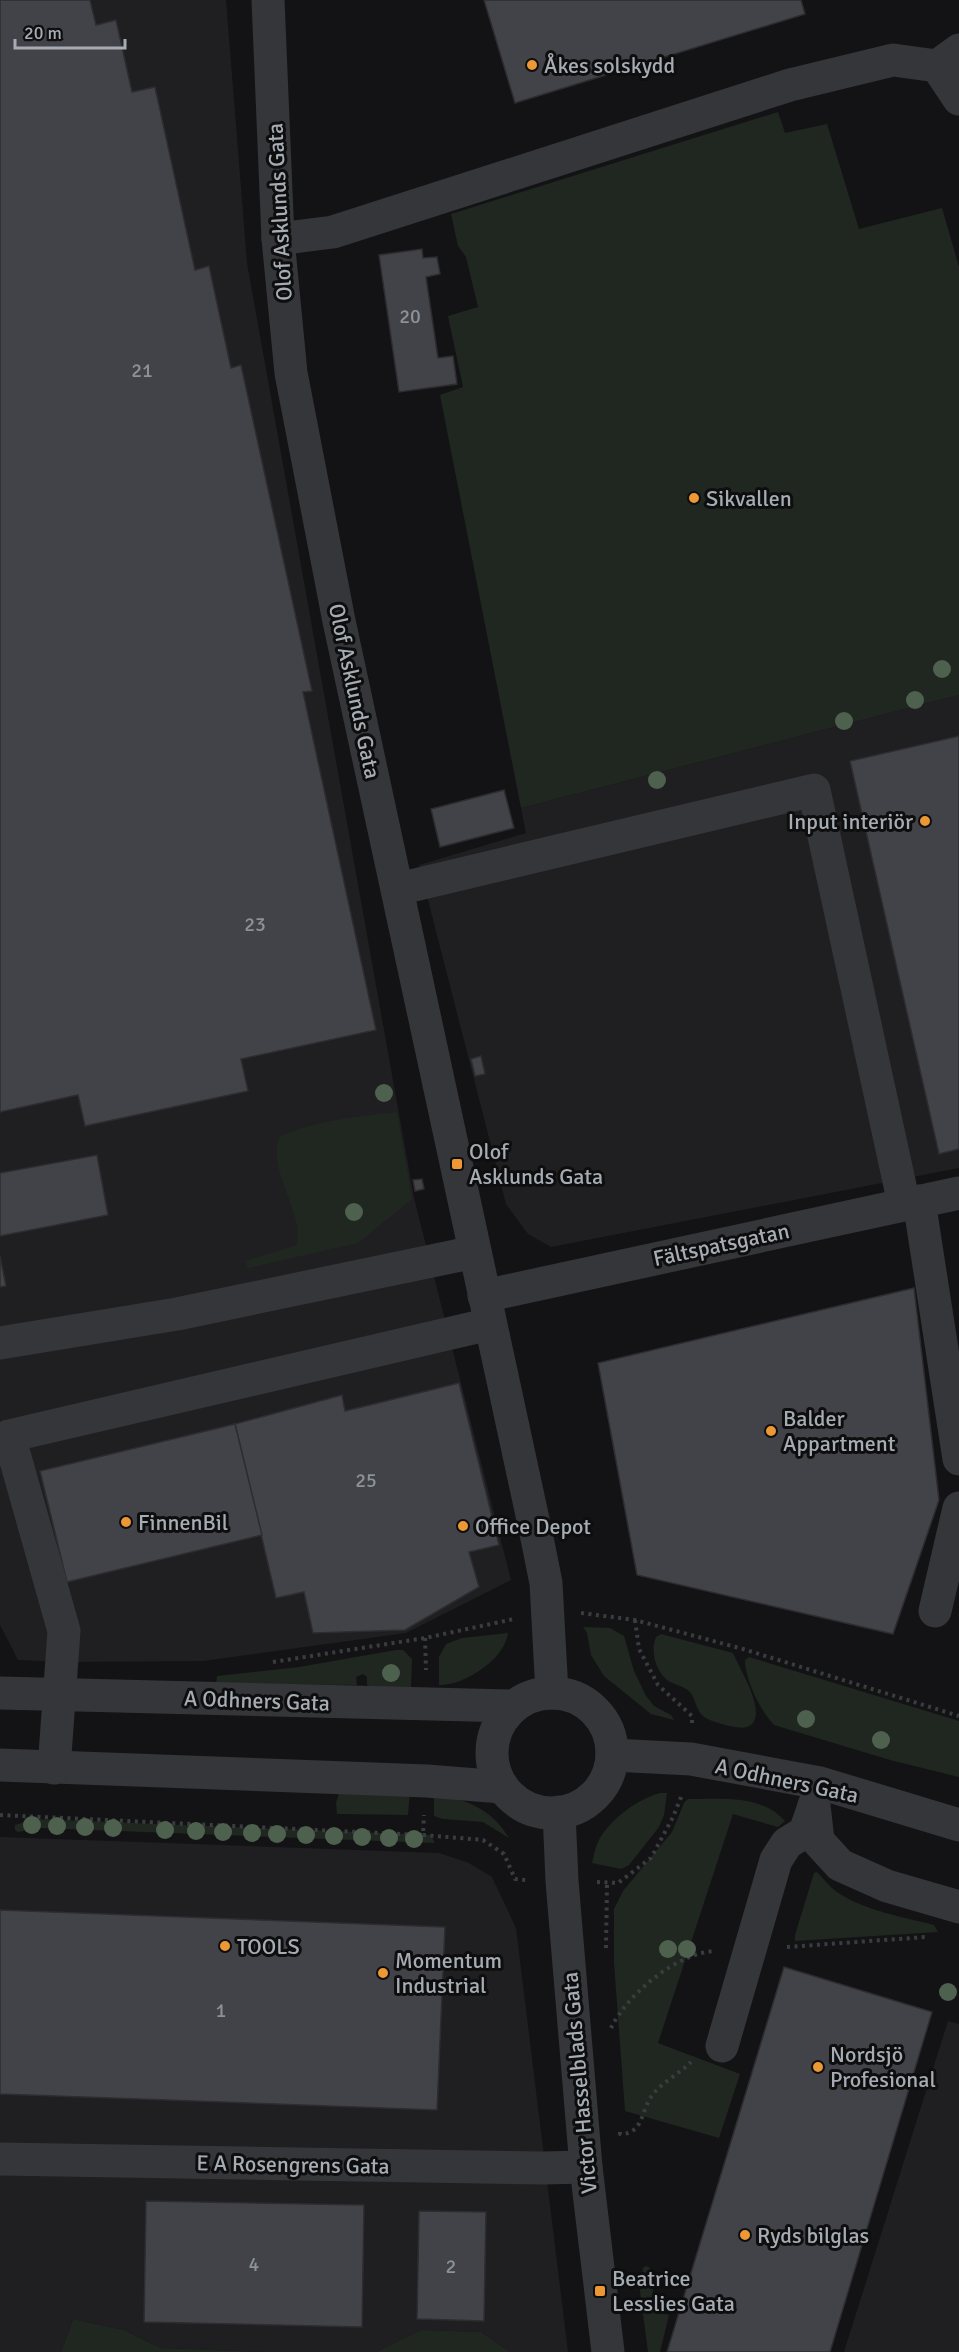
<svg xmlns="http://www.w3.org/2000/svg" width="959" height="2352" font-family="Signika,sans-serif">
  <style>
    .built { fill: #1f1f21 }
    .green { fill: #1f2720 }
    .building { fill: #424348; stroke: #2d2d30; stroke-width: 1.5 }
    .lines { fill: none; stroke-linecap: round; stroke-linejoin: round }
    .path { stroke: #3a3d40; stroke-width: 4; stroke-dasharray: 3 4.5; stroke-linecap: butt }
    .minor { stroke: #343639; stroke-width: 33 }
    .tree { fill: #4e604e }
    .poi-dot { fill: #eb9835; stroke: #0e0e0f; stroke-width: 2 }
    .labels { text-anchor: middle; stroke-width: 6; stroke-linejoin: round; paint-order: stroke }
    .number-label { font-size: 20px; fill: #8c9299 }
    .poi-label { font-size: 22px; fill: #a5acb4; stroke: #0e0e0f; text-anchor: start }
    .street-label { font-size: 22px; fill: #a5acb4; stroke: #0e0e0f }
  </style>
  <rect width="100%" height="100%" fill="#131315"/>
  <g class="built">
    <polygon points="0,0 226,0 247,263 414,1198 511,1580 406,1633 203,1661 64,1662 18,1660 0,1625"/>
    <polygon points="959,695 959,1168 551,1247 528,1234 506,1204 419,865 526,833 521,808"/>
    <polygon points="0,1837 439,1853 469,1863 492,1877 516,1928 568,2352 510,2352 481,2332 421,2330 376,2352 265,2352 161,2348 124,2330 73,2319 61,2352 0,2352"/>
    <polygon points="948,2021 959,2024 959,2352 844,2352"/>
  </g>
  <g class="green">
    <polygon points="778,112 785,133 827,124 859,229 942,208 959,267 959,695 521,808 440,395 463,387 448,316 478,307 466,257 458,246 451,214"/>
    <path d="M397 1112 412 1199 358 1243 248 1268 245 1261 297 1245C297 1239 298 1232 297 1226 292 1196 270 1168 279 1137 315 1120 357 1117 397 1112Z"/>
    <polygon points="583,1627 610,1628 624,1636 634,1671 646,1696 654,1706 671,1715 674,1720 651,1714 604,1676 591,1655 587,1633"/>
    <path d="M508 1633C505 1659 464 1686 439 1685V1657L446 1644 462 1638Z"/>
    <path d="M661 1634 733 1653C740 1669 756 1695 756 1713 756 1718 753 1726 747 1727 739 1730 710 1722 703 1716 696 1710 696 1700 690 1692 685 1687 677 1685 670 1682 656 1674 650 1651 656 1637Z"/>
    <polygon points="396,1650 403,1650 412,1659 411,1687 372,1687 367,1685 367,1677 363,1674 356,1677 357,1685 216,1684 217,1676 299,1667"/>
    <path d="M749 1657 959 1721V1777L890 1760 774 1725C760 1711 745 1679 745 1660Z"/>
    <polygon points="410,1790 408,1815 337,1814 336,1803 339,1793"/>
    <path d="M660 1793H667L664 1815 659 1827 629 1865 621 1869 592 1863C594 1856 595 1847 599 1840 610 1819 638 1799 660 1793Z"/>
    <path d="M434 1794C466 1799 492 1809 509 1838L483 1822 443 1819 434 1816Z"/>
    <path d="M688 1799C721 1799 761 1794 785 1821L778 1827 733 1814 658 2043 740 2074 719 2138 625 2111 614 1963V1909L623 1891 672 1832 684 1803Z"/>
    <polygon points="35,1819 431,1835 434,1841 434,1843 40,1828 18,1832 15,1830 15,1825"/>
    <path d="M817 1872C825 1880 830 1888 840 1894 867 1911 903 1917 934 1925L938 1932 795 1941V1935L814 1873Z"/>
    <polygon points="646,2266 650,2268 653,2287 652,2310 669,2315 660,2352 648,2352 640,2291 643,2268"/>
    <polygon points="73,2319 124,2330 161,2348 265,2352 61,2352"/>
    <polygon points="421,2330 481,2332 510,2352 376,2352"/>
  </g>
  <g class="building">
    <polygon points="0,0 90,0 96,25 116,20 132,92 155,87 195,270 209,266 231,368 241,365 312,691 303,692 376,1030 241,1059 248,1091 85,1126 78,1095 0,1112"/>
    <polygon points="484,0 801,0 805,14 515,103"/>
    <polygon points="422,249 423,258 437,257 440,274 426,277 438,358 453,356 457,384 399,392 379,255"/>
    <polygon points="959,736 959,1149 939,1154 850,761"/>
    <polygon points="504,790 514,828 440,847 431,809"/>
    <polygon points="481,1056 485,1074 475,1076 471,1059"/>
    <polygon points="97,1155 108,1215 0,1236 0,1173"/>
    <polygon points="422,1179 424,1189 415,1191 413,1180"/>
    <polygon points="0,1256 6,1286 0,1287"/>
    <polygon points="914,1288 939,1500 893,1634 637,1575 598,1363"/>
    <polygon points="459,1383 499,1545 469,1552 479,1587 405,1630 313,1633 304,1592 276,1598 235,1424 342,1395 345,1411"/>
    <polygon points="235,1424 262,1535 67,1582 40,1471"/>
    <polygon points="0,1910 445,1927 437,2110 0,2094"/>
    <polygon points="784,1967 932,2012 830,2352 667,2352"/>
    <polygon points="146,2201 364,2205 362,2327 144,2322"/>
    <polygon points="419,2211 486,2212 484,2321 417,2319"/>
  </g>
  <g class="lines">
    <g class="path">
      <polyline points="581,1613 635,1620 743,1649 959,1716"/>
      <polyline points="635,1620 639,1649 658,1685 692,1716 692,1725"/>
      <polyline points="425,1638 426,1670"/>
      <polyline points="273,1662 425,1638 514,1619"/>
      <polyline points="0,1815 423,1835 424,1815"/>
      <polyline points="423,1835 483,1840 504,1854 515,1879 526,1880"/>
      <polyline points="597,1882 618,1883 651,1858 673,1817 682,1795"/>
      <polyline points="787,1947 926,1937"/>
      <polyline points="606,1948 607,1882"/>
      <path d="M611 2028C628 1994 675 1954 714 1951"/>
      <path d="M620 2132V2134C645 2134 640 2109 654 2093 664 2081 679 2074 691 2062"/>
    </g>
    <g class="minor">
      <polyline points="268,0 278,239 291,373 339,621 537,1538 546,1583 552,1693"/>
      <polyline points="937,66 959,50"/>
      <polyline points="278,239 333,232 790,85 893,60 937,66 959,99"/>
      <polyline points="398,889 814,790 904,1204"/>
      <polyline points="919,1201 959,1459"/>
      <polyline points="484,1296 959,1193"/>
      <polyline points="0,1343 177,1314 475,1252"/>
      <polyline points="935,1611 959,1508"/>
      <polyline points="0,1693 514,1706"/>
      <circle cx="552" cy="1753" r="60"/>
      <polyline points="612,1755 691,1759 820,1783 959,1825"/>
      <polyline points="0,1765 427,1781 502,1787"/>
      <polyline points="54,1768 64,1631 9,1436 490,1324"/>
      <polyline points="814,1805 818,1841 840,1865 887,1886 959,1907"/>
      <polyline points="559,1812 562,1881 586,2167 608,2352"/>
      <polyline points="722,2046 776,1860 787,1843 805,1832 813,1809"/>
      <polyline points="0,2159 543,2168 586,2167"/>
    </g>
  </g>
  <g class="tree">
    <circle cx="942" cy="669" r="9"/>
    <circle cx="915" cy="700" r="9"/>
    <circle cx="844" cy="721" r="9"/>
    <circle cx="657" cy="780" r="9"/>
    <circle cx="384" cy="1093" r="9"/>
    <circle cx="354" cy="1212" r="9"/>
    <circle cx="391" cy="1673" r="9"/>
    <circle cx="806" cy="1719" r="9"/>
    <circle cx="881" cy="1740" r="9"/>
    <circle cx="32" cy="1825" r="9"/>
    <circle cx="57" cy="1826" r="9"/>
    <circle cx="85" cy="1827" r="9"/>
    <circle cx="113" cy="1828" r="9"/>
    <circle cx="165" cy="1830" r="9"/>
    <circle cx="196" cy="1831" r="9"/>
    <circle cx="223" cy="1832" r="9"/>
    <circle cx="252" cy="1833" r="9"/>
    <circle cx="277" cy="1834" r="9"/>
    <circle cx="306" cy="1835" r="9"/>
    <circle cx="334" cy="1836" r="9"/>
    <circle cx="362" cy="1837" r="9"/>
    <circle cx="389" cy="1838" r="9"/>
    <circle cx="414" cy="1839" r="9"/>
    <circle cx="668" cy="1949" r="9"/>
    <circle cx="687" cy="1949" r="9"/>
    <circle cx="948" cy="1992" r="9"/>
  </g>
  <g class="poi-dot">
    <circle cx="532" cy="65" r="6"/>
    <circle cx="694" cy="498" r="6"/>
    <circle cx="925" cy="821" r="6"/>
    <rect x="451" y="1158" width="12" height="12" rx="3"/>
    <circle cx="771" cy="1431" r="6"/>
    <circle cx="126" cy="1522" r="6"/>
    <circle cx="463" cy="1526" r="6"/>
    <circle cx="225" cy="1946" r="6"/>
    <circle cx="383" cy="1973" r="6"/>
    <circle cx="818" cy="2067" r="6"/>
    <circle cx="745" cy="2235" r="6"/>
    <rect x="594" y="2285" width="12" height="12" rx="3"/>
  </g>
  <g class="labels">
    <g class="number-label">
      <text x="410" y="323">20</text>
      <text x="142" y="377">21</text>
      <text x="255" y="931">23</text>
      <text x="366" y="1487">25</text>
      <text x="221" y="2017">1</text>
      <text x="254" y="2271">4</text>
      <text x="451" y="2273">2</text>
    </g>
    <g class="poi-label">
      <text x="544" y="73">Åkes solskydd</text>
      <text x="706" y="506">Sikvallen</text>
      <text x="913" y="829" text-anchor="end">Input interiör</text>
      <text x="469" y="1159">Olof<tspan x="469" dy="25">Asklunds Gata</tspan></text>
      <text x="783" y="1426">Balder<tspan x="783" dy="25">Appartment</tspan></text>
      <text x="138" y="1530">FinnenBil</text>
      <text x="475" y="1534">Office Depot</text>
      <text x="237" y="1954">TOOLS</text>
      <text x="395" y="1968">Momentum<tspan x="395" dy="25">Industrial</tspan></text>
      <text x="830" y="2062">Nordsjö<tspan x="830" dy="25">Profesional</tspan></text>
      <text x="757" y="2243">Ryds bilglas</text>
      <text x="612" y="2286">Beatrice<tspan x="612" dy="25">Lesslies Gata</tspan></text>
    </g>
    <g class="street-label">
      <text transform="translate(279 212) rotate(-93)" y="8">Olof Asklunds Gata</text>
      <text transform="translate(355 691) rotate(78)" y="8">Olof Asklunds Gata</text>
      <text transform="translate(721 1244) rotate(-12)" y="8">Fältspatsgatan</text>
      <text transform="translate(257 1700) rotate(2)" y="8">A Odhners Gata</text>
      <text transform="translate(787 1780) rotate(12)" y="8">A Odhners Gata</text>
      <text transform="translate(579 2083) rotate(-95)" y="8">Victor Hasselblads Gata</text>
      <text transform="translate(293 2164) rotate(1)" y="8">E A Rosengrens Gata</text>
    </g>
  </g>
  <path d="M15 39v9h110v-9" fill="none" stroke="#a5acb4" stroke-width="3"/>
  <text x="24" y="39" font-size="18" fill="#a5acb4" stroke="#0e0e0f" stroke-width="4.5" paint-order="stroke">20 m</text>
</svg>
